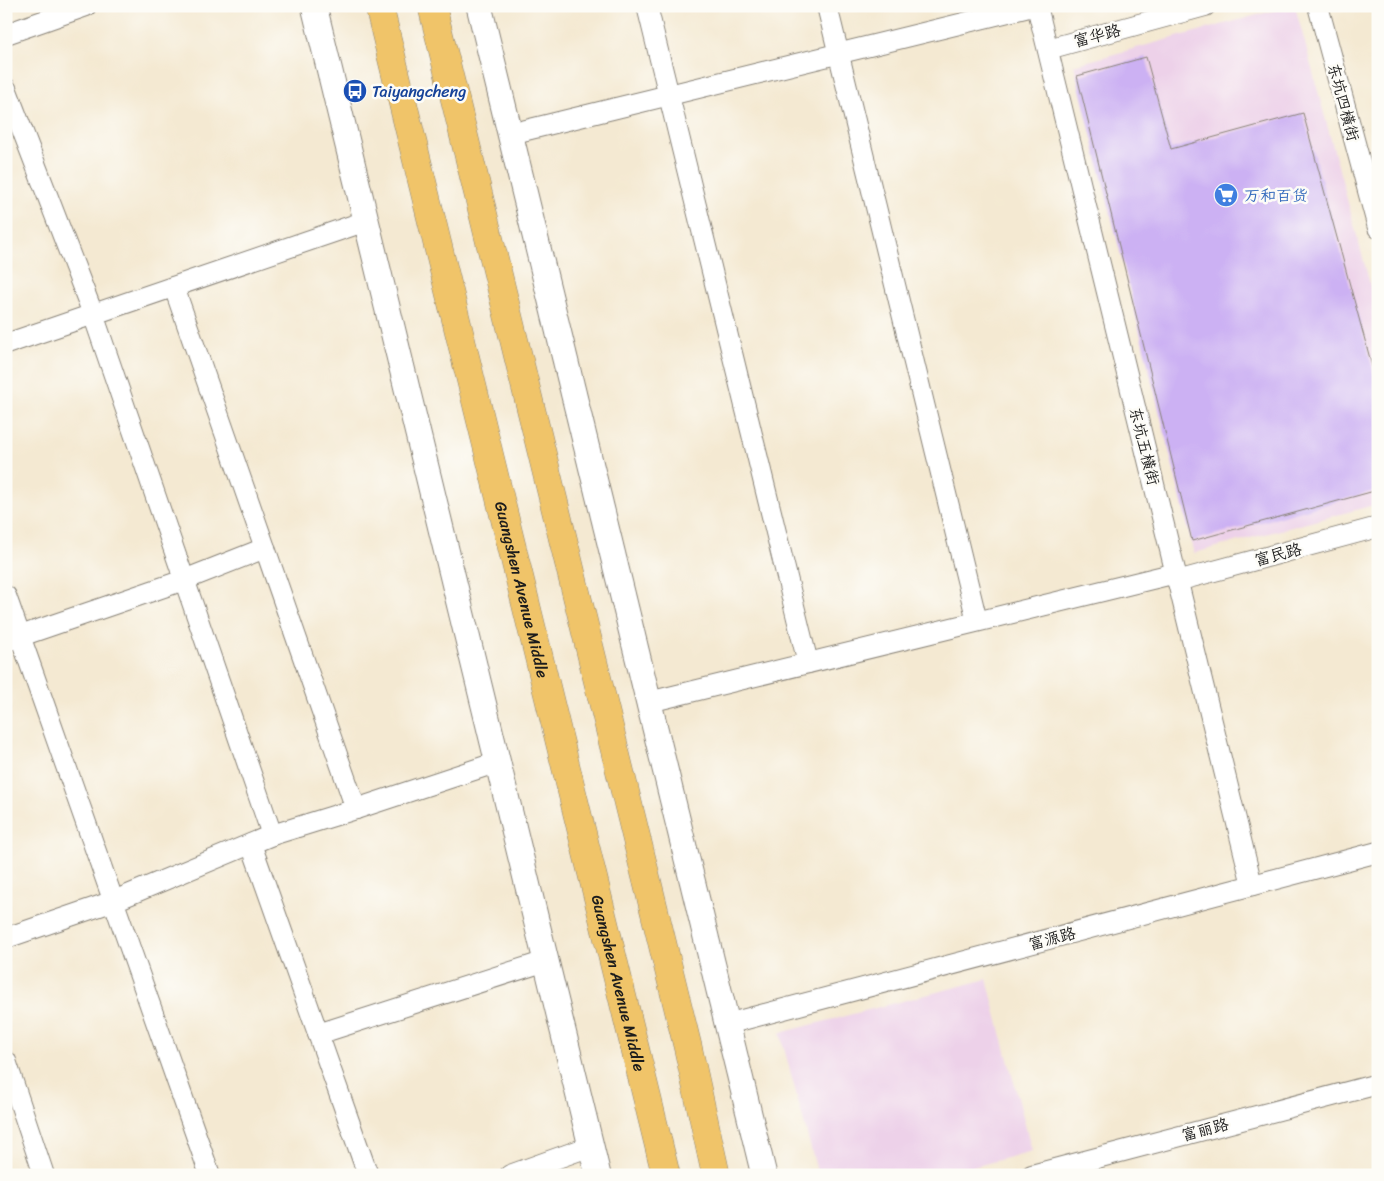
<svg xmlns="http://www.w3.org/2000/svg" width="1384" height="1181" font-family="Sriracha,'LXGW WenKai TC',sans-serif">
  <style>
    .built { fill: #edd1e9 }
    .building { fill: #ccb1f3 }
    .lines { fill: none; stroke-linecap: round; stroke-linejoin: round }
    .minor-casing { stroke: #888277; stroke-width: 22 }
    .tertiary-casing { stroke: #888277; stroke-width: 27 }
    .trunk-casing { stroke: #888277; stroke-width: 29 }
    .minor { stroke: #fff; stroke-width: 20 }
    .tertiary { stroke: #fff; stroke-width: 25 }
    .trunk { stroke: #f0c469; stroke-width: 28 }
    .labels { text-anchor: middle; stroke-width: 5; stroke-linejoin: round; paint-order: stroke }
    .street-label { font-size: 16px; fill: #1c1c1c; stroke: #fdfcf7 }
    .transit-label { font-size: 16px; fill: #164399; stroke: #fdfcf7; text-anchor: start }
    .shop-label { font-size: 16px; fill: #366cbe; stroke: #fdfcf7; text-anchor: start }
  </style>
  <rect width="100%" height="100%" fill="#fdfcf7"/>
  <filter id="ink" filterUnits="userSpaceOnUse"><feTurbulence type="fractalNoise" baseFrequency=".02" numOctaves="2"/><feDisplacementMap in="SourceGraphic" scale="10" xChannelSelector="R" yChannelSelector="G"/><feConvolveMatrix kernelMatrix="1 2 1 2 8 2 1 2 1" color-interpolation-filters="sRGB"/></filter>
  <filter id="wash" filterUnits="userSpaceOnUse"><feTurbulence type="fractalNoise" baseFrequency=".0096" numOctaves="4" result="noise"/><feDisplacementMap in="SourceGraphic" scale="20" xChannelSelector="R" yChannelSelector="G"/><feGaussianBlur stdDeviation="1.12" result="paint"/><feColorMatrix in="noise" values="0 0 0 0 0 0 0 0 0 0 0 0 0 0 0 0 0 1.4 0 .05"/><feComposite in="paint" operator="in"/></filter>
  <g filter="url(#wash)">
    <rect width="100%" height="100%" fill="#f4e9d2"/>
    <g class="built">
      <polygon points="1291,6 1295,6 1378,314 1378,504 1194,553 1074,65"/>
      <polygon points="987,979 1032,1151 944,1175 818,1175 780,1033"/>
    </g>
    <g id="blocks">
      <polygon class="building" points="1146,57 1171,149 1303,113 1378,388 1378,490 1192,541 1077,76"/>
    </g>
  </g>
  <g filter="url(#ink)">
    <use href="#blocks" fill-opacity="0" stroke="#888277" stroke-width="1"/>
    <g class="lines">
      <g class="minor-casing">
        <g id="minor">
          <polyline points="647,6 808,663"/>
          <polyline points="827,6 977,621"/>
          <polyline points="1037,6 1252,885"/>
          <polyline points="1318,6 1378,228"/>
          <polyline points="6,34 86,6"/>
          <polyline points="1048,49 1205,6"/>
          <polyline points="6,88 93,314 272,835"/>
          <polyline points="510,134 1033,6"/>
          <polyline points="174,287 356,809"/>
          <polyline points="6,344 366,221"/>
          <polyline points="1177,581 1378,527"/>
          <polyline points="6,596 210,1175"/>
          <polyline points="6,641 184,580 265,548"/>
          <polyline points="649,702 1176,573"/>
          <polyline points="251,844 368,1175"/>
          <polyline points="6,938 114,901 272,835 356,809 498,762"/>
          <polyline points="727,1024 1378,852"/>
          <polyline points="318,1034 546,961"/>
          <polyline points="6,1061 44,1175"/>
          <polyline points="510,1175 591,1146"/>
          <polyline points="1032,1175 1378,1084"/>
        </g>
      </g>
      <g class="tertiary-casing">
        <g id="tertiary">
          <polyline points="314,6 598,1175"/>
          <polyline points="479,6 764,1175"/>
        </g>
      </g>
      <g class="trunk-casing">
        <g id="trunk">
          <path id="s1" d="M379 6 666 1175"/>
          <polyline points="432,6 688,1048 716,1175"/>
        </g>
      </g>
      <use href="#minor" class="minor"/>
      <use href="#tertiary" class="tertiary"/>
      <use href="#trunk" class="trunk"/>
    </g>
  </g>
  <defs>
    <g id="bus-disc" transform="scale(1.25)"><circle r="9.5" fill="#1a4fb4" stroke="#fdfcf7"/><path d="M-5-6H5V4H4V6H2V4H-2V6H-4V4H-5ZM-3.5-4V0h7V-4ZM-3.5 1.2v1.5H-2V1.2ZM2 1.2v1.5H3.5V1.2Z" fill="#fff"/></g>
    <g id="supermarket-disc" transform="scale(1.25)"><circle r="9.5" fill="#3f7fe0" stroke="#fdfcf7"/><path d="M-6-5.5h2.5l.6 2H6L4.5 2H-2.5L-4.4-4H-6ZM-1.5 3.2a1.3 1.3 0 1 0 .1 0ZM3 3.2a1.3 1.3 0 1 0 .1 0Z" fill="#fff"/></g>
  </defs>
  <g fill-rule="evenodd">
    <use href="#bus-disc" x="355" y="91"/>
    <use href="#supermarket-disc" x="1226" y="195"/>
  </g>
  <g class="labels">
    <g class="street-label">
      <text transform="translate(1097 35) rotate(-15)" y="6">富华路</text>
      <text transform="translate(1344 102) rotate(75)" y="6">东坑四横街</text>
      <text transform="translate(1145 446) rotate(76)" y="6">东坑五横街</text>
      <text transform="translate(1278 554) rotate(-15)" y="6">富民路</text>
      <text dy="6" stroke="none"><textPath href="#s1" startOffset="601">Guangshen Avenue Middle</textPath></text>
      <text transform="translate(1052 938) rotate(-15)" y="6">富源路</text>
      <text dy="6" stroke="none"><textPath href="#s1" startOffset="1006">Guangshen Avenue Middle</textPath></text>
      <text transform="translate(1205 1129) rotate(-15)" y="6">富丽路</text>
    </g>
    <g class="transit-label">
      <text x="372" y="97">Taiyangcheng</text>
    </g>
    <g class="shop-label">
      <text x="1244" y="201">万和百货</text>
    </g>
  </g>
  <rect width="1384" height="1181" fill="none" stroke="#fdfcf7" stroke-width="25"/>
</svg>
